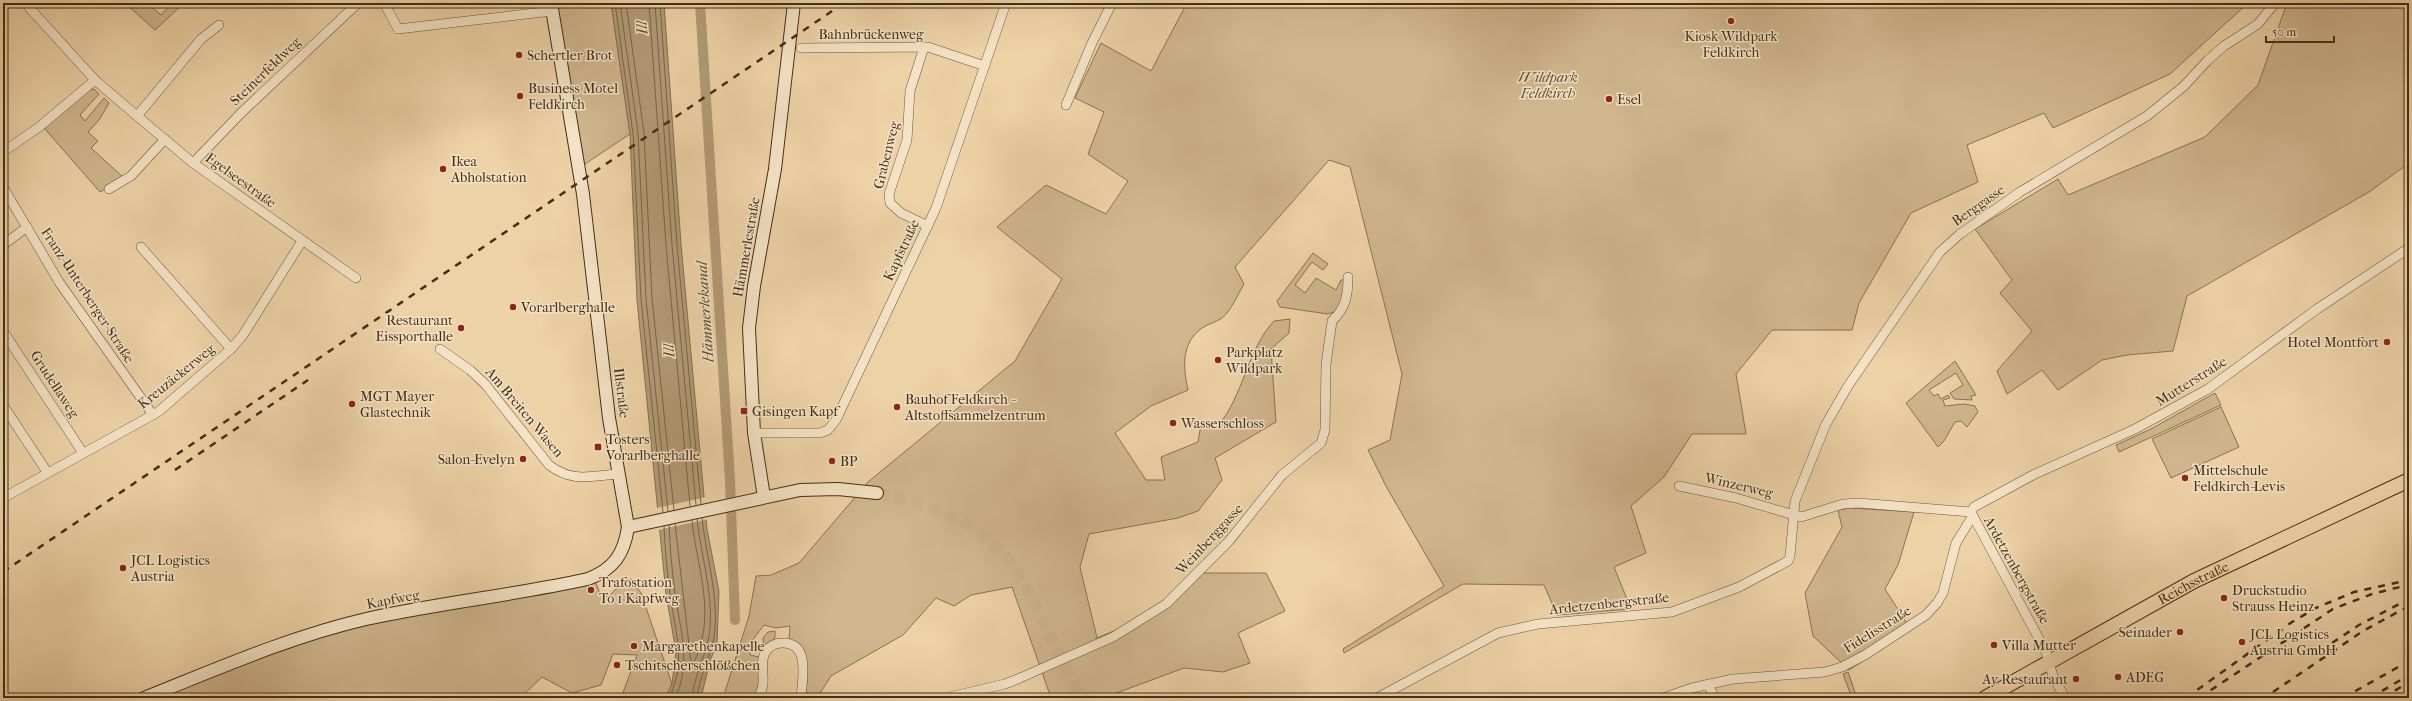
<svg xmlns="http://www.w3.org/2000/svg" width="2412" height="701" font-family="'IM FELL French Canon',serif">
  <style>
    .green { fill: #d0b68e; stroke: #897253 }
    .water { fill: #b39a76; stroke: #866f50 }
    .pier { fill: #edd2a6 }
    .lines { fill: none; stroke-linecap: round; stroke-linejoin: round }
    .shore { stroke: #7a6447; stroke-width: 1 }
    .canal { stroke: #b39a76; stroke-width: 10 }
    .secondary-tunnel { stroke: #cbb18a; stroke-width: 12; stroke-dasharray: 12 6; stroke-linecap: butt }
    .street-casing { stroke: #6d573c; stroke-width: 10 }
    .secondary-casing { stroke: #422e18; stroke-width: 14 }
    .primary-casing { stroke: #422e18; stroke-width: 16 }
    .street { stroke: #f3e2c5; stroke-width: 9 }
    .secondary { stroke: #f3e2c5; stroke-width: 12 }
    .primary { stroke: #edd2a6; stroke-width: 14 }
    .rail { stroke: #422e18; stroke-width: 2.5; stroke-dasharray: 7 7; stroke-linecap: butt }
    .poi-dot { fill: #8f2418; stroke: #f3e2c5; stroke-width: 1.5 }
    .labels { text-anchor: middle; stroke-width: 3; stroke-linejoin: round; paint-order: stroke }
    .street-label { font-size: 14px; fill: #422e18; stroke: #f3e2c5 }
    .poi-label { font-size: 14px; fill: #422e18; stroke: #f3e2c5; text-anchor: start }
    .park-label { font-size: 14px; font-style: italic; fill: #5e4930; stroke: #f3e2c5 }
    .water-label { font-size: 15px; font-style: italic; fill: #5e4930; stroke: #f3e2c5 }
  </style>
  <rect width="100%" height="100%" fill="#edd2a6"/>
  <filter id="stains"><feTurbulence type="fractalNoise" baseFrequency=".005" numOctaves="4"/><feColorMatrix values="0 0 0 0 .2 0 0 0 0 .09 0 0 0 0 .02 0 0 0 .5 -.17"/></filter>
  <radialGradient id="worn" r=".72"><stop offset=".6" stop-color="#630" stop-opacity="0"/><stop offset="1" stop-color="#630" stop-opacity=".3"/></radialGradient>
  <g class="green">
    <polygon points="125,3 147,3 161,15 172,3 184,3 155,30"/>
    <polygon points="551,3 611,3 630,134 579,168"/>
    <path d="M1187 3H2248L2170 74 2053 128 2044 113 1967 145 1978 182 1911 213 1859 303 1852 330H1772L1736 374 1746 434H1692L1664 477 1631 506 1646 553 1614 567 1631 609 1557 615 1544 585 1463 584 1344 653 1343 649 1444 586 1387 488 1368 450 1390 440 1402 374 1350 167 1329 160 1235 267 1244 284C1238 294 1231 311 1222 318 1216 322 1208 324 1202 328 1181 343 1183 367 1188 390L1151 406 1115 433 1146 480H1165L1161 457 1198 442 1201 424 1216 428C1244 397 1246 351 1274 321L1290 319 1289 333 1271 349 1276 422 1215 458 1222 480 1198 511 1178 518 1089 534 1080 567 1097 638 1121 628 1165 601 1192 573H1266L1285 611 1238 633 1250 663 1223 672 1184 668 1103 698H1051L1012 587 971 595 954 606 936 598 903 635 831 676 817 698H806C806 677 814 649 789 639L790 626 776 628 764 625 751 642 750 655 759 657V683L754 698H723L749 616 756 576 771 575 799 563 868 482 1015 361 1062 279 997 227 1046 185 1106 214 1128 181 1088 154 1104 112 1075 98 1101 43 1151 71Z"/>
    <polygon points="2287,3 2409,3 2409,163 2369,192 2187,296 2173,351 2127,355 2102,360 2058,390 2042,370 2007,394 1997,371 2032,331 2000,293 2012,280 1975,229 2058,179 2068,195 2205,137 2258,85"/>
    <polygon points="94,89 99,94 80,115 85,121 104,98 109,103 99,120 88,132 98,141 91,148 124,178 100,192 45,129 46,125 88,90"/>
    <polygon points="1313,253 1328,264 1323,270 1312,262 1295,285 1305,293 1316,278 1336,290 1341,280 1344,280 1343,300 1337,311 1328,314 1280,307 1277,301"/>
    <polygon points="1955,361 1976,395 1971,396 1972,400 1954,399 1950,393 1963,385 1956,373 1929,390 1934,396 1938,394 1941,399 1948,395 1950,398 1943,400 1945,406 1964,404 1975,406 1978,412 1967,427 1961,421 1955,422 1944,441 1938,447 1906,403"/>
    <polygon points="2215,393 2221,405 2119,452 2116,445 2151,429"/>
    <polygon points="2221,407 2239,447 2171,478 2152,439"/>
    <polygon points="1851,508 1914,512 1898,565 1885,589 1911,630 1849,670 1813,636 1805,593 1842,527 1838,510"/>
    <polygon points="588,579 596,583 600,594 608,597 617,588 631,579 641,593 672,684 665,698 621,698 637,655 613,654 601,685 572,693 542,677 520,698 144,698 327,629"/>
    <polygon points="775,631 775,638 764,646 763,638 768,632"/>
    <polygon points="1848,672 1857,698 1852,698 1843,674"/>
  </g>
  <polygon class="water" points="611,3 664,3 681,244 703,485 707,529 719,591 717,644 710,661 701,698 665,698 672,684 676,652 666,594 637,300 630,134"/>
  <polygon class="pier" points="706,497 709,519 658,530 657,508"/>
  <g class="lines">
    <g class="shore">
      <polyline points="615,3 633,134 641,299 663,512"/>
      <polyline points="620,3 638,133 646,299 668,511"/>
      <polyline points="626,3 644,133 652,298 674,510"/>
      <polyline points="649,3 666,245 690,506"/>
      <polyline points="655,3 672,245 696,505"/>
      <polyline points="660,3 677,245 701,504"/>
      <path d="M675 524 691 662 693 663C696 660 697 654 699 649 714 607 696 563 692 520"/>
      <path d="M669 525C670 548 672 571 675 593 680 629 692 663 675 698"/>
      <path d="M664 526C665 549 667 571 670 594 675 631 687 663 669 698"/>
      <path d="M692 698C694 674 708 653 710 629 713 591 701 557 697 519"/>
      <path d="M697 698C699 675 713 653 715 630 718 592 706 556 702 518"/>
    </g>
    <polyline class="canal" points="700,3 730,480 735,620"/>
    <path class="secondary-tunnel" d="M877 493C924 504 977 521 1008 560 1023 578 1033 601 1043 621 1055 647 1068 672 1081 698"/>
    <g class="street-casing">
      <g id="street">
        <polyline points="25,3 95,80 137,116 193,163 356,278"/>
        <polyline points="384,3 398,29 552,11"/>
        <polyline points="924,47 910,91 907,140 889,194 890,203 901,213 928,226"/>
        <polyline points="801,48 928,47 985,66"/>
        <polyline points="1066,105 1092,43 1112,3"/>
        <polyline points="137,116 201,39 219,25"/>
        <polyline points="3,152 39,127 95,80"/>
        <polyline points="193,163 241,113 358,3"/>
        <polyline points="3,187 59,282 153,415"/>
        <polyline points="109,189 131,176 165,139"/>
        <polyline points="3,245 27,227"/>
        <polyline points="141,247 231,349"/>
        <polyline points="3,331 83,453"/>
        <path d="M440 349 470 370 485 384 549 465C573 483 590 476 618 474"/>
        <polyline points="3,405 47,472"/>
        <polyline points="754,433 820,433 828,430 836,420 936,208 1006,3"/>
        <polyline points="1679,486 1736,498 1801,517 1843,504 1859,503 1971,512"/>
        <polyline points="3,498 158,412 231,349 243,335 302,241"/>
        <polyline points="1971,512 1974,507 2033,475 2135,429 2208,389 2317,309 2409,248"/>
        <polyline points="1971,512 2046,652 2053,676 2065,698"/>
        <polyline points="1708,684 1715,698"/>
        <path d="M759 698C760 693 763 688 763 683 764 673 760 662 765 653 769 646 775 643 782 643 811 642 802 680 801 698"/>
        <path d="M945 698 1005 684 1020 678 1113 637 1166 604 1229 541 1282 475 1321 443 1325 430 1326 364 1332 321C1346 308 1348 295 1348 277"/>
        <polyline points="1377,698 1498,633 1538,624 1672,612 1739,587 1788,561 1790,556 1795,501 1826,424 1848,386 1940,252 1960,234 2020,192 2147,116 2184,86 2208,60 2224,46 2258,24 2275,3"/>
        <polyline points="1663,698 1692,688 1733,679 1825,672 1842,667 1865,655 1926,615 1937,603 1943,593 1956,543 1972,517"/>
      </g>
    </g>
    <g class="secondary-casing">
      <g id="secondary">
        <polyline points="764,497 754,433 749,328 754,286 775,169 794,3"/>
        <polyline points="628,527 800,490 838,489 877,493"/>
        <path d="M144 698C217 669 289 637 366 619 439 603 515 595 588 579 614 569 624 554 628 527L609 418 583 194 551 3"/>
      </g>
    </g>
    <g class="primary-casing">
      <g id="primary">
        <path id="s1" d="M1985 698 2194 581 2409 480"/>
      </g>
    </g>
    <use href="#street" class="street"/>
    <use href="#secondary" class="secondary"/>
    <use href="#primary" class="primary"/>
    <g class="rail">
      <polyline points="175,470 308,380"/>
      <polyline points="3,572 844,3"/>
      <polyline points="2332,643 2359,625 2409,599"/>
      <polyline points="2273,692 2363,631 2409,606"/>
      <polyline points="2186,698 2292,622 2316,608 2354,592 2409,580"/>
      <polyline points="2199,698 2333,609 2372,594 2404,586"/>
      <polyline points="2343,698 2409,661"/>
      <polyline points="2370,698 2409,675"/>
      <polyline points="2383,698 2409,682"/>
    </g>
  </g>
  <g class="poi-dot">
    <circle cx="1731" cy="21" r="4"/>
    <circle cx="519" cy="55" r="4"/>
    <circle cx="520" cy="96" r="4"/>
    <circle cx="1609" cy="99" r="4"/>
    <circle cx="443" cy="169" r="4"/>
    <circle cx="513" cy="307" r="4"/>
    <circle cx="461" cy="328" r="4"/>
    <circle cx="2387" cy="342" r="4"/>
    <circle cx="1218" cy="360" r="4"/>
    <circle cx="352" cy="404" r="4"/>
    <circle cx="897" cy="407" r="4"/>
    <rect x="740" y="407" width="8" height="8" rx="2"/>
    <circle cx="1173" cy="423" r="4"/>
    <rect x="594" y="443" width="8" height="8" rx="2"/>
    <circle cx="523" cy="459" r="4"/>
    <circle cx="832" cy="461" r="4"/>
    <circle cx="2185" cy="478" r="4"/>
    <circle cx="123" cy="568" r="4"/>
    <circle cx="591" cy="590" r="4"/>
    <circle cx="2224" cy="598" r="4"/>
    <circle cx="2180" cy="632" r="4"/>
    <circle cx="2242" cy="642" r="4"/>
    <circle cx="1994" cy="645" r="4"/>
    <circle cx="634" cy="646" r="4"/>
    <circle cx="617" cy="665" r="4"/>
    <circle cx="2118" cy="677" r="4"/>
    <circle cx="2076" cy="679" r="4"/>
  </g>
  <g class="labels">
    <g class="street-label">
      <text x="871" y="39">Bahnbrückenweg</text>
      <text transform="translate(265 71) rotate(-44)" y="5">Steinerfeldweg</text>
      <text transform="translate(886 155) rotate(-76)" y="5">Grabenweg</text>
      <text transform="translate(241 180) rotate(36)" y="5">Egelseestraße</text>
      <text transform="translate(1978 205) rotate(-35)" y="5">Berggasse</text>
      <text transform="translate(746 247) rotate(-80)" y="5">Hämmerlestraße</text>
      <text transform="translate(901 250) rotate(-65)" y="5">Kapfstraße</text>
      <text transform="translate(88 295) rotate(57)" y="5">Franz-Unterberger-Straße</text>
      <text transform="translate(176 376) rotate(-39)" y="5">Kreuzäckerweg</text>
      <text transform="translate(2191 381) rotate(-32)" y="5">Mutterstraße</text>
      <text transform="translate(55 384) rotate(57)" y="5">Grudellaweg</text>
      <text transform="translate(622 393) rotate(83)" y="5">Illstraße</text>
      <text transform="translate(525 412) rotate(50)" y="5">Am Breiten Wasen</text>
      <text transform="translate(1739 485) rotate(13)" y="5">Winzerweg</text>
      <text transform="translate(1209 539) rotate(-47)" y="5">Weinberggasse</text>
      <text transform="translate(2017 570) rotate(61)" y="5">Ardetzenbergstraße</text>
      <text dy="5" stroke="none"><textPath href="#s1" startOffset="238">Reichsstraße</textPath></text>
      <text transform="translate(393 599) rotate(-11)" y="5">Kapfweg</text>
      <text transform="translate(1609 603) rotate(-6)" y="5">Ardetzenbergstraße</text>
      <text transform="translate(1877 629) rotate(-32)" y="5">Fidelisstraße</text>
    </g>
    <g class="poi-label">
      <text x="1731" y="41" text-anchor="middle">Kiosk Wildpark<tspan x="1731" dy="16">Feldkirch</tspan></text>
      <text x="527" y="60">Schertler Brot</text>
      <text x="528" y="93">Business Motel<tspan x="528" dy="16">Feldkirch</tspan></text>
      <text x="1617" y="104">Esel</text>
      <text x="451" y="166">Ikea<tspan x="451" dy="16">Abholstation</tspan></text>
      <text x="521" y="312">Vorarlberghalle</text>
      <text x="453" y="325" text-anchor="end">Restaurant<tspan x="453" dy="16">Eissporthalle</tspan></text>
      <text x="2379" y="347" text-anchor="end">Hotel Montfort</text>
      <text x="1226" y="357">Parkplatz<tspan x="1226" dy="16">Wildpark</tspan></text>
      <text x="360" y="401">MGT Mayer<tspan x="360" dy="16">Glastechnik</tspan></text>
      <text x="905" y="404">Bauhof Feldkirch -<tspan x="905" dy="16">Altstoffsammelzentrum</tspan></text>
      <text x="752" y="416">Gisingen Kapf</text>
      <text x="1181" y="428">Wasserschloss</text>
      <text x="606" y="444">Tosters<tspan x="606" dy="16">Vorarlberghalle</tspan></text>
      <text x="515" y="464" text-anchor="end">Salon-Evelyn</text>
      <text x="840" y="466">BP</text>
      <text x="2193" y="475">Mittelschule<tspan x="2193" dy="16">Feldkirch-Levis</tspan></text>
      <text x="131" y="565">JCL Logistics<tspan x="131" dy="16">Austria</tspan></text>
      <text x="599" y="587">Trafostation<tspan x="599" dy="16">To 1 Kapfweg</tspan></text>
      <text x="2232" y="595">Druckstudio<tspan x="2232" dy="16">Strauss Heinz</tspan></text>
      <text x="2172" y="637" text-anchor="end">Seinader</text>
      <text x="2250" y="639">JCL Logistics<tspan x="2250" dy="16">Austria GmbH</tspan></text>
      <text x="2002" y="650">Villa Mutter</text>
      <text x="642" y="651">Margarethenkapelle</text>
      <text x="625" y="670">Tschitscherschlößchen</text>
      <text x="2126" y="682">ADEG</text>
      <text x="2068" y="684" text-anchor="end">Ay Restaurant</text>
    </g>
    <g class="park-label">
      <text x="1548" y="82">Wildpark<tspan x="1548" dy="16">Feldkirch</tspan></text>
    </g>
    <g class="water-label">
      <text transform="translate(642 28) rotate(-95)" y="5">Ill</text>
      <text transform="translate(705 312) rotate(-94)" y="5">Hämmerlekanal</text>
      <text transform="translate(669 351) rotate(-95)" y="5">Ill</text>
    </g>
  </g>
  <rect width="2412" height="701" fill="none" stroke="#edd2a6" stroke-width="16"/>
  <rect x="4" y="4" width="2404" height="693" fill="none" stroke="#422e18" stroke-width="2"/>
  <rect x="8" y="8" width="2396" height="685" fill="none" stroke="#422e18"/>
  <path d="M2266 36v6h68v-6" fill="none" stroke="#422e18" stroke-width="2"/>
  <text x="2272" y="36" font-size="12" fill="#422e18" stroke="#f3e2c5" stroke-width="3" paint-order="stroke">50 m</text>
  <rect width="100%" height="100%" filter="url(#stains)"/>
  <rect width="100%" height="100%" fill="url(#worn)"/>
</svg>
